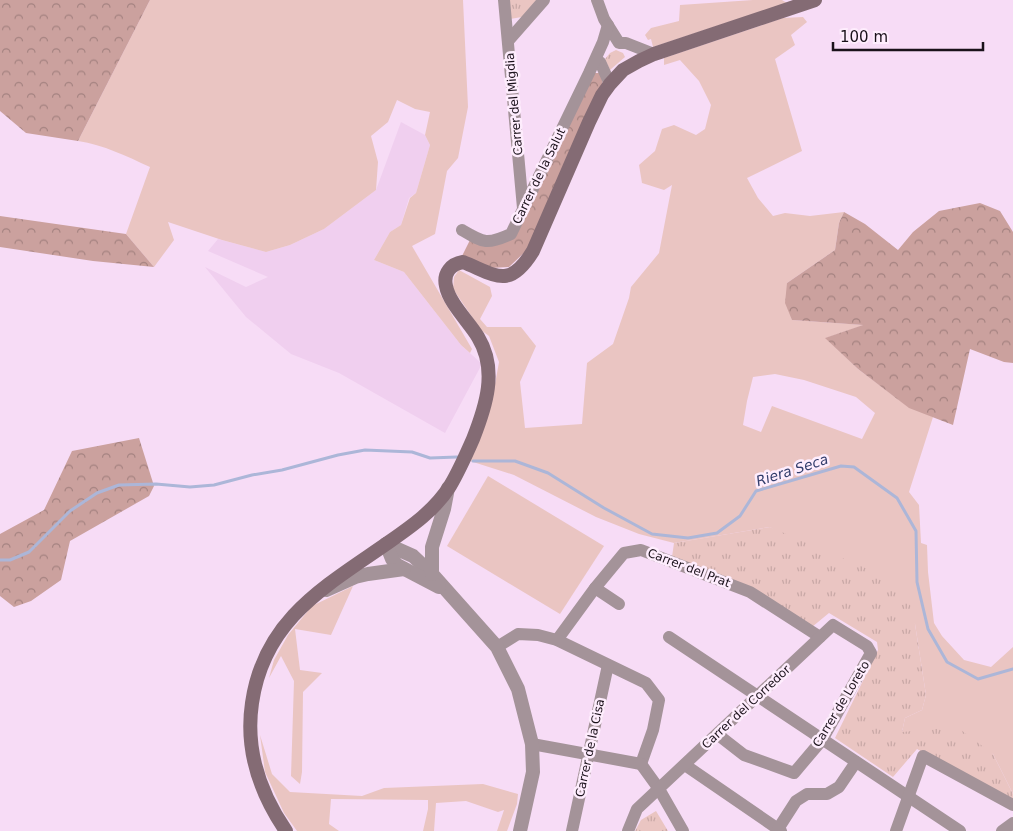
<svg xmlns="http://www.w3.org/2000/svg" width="1013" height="831" font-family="'DejaVu Sans',sans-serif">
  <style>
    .built { fill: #f0cfef }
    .grass { fill: #eac5c2; fill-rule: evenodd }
    .forest { fill: url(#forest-crowns) }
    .park { fill: url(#park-tufts) }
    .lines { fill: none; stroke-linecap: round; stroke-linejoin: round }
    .stream { stroke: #acb6d8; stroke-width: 3 }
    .minor { stroke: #a49399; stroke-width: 12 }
    .tertiary { stroke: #a49399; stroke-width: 14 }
    .secondary { stroke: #846b74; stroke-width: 14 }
    .labels { text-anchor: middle; stroke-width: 5; stroke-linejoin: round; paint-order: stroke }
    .street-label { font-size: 12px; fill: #1a111a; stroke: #feedfd }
    .water-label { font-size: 14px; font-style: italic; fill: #323d6b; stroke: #feedfd }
  </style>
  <defs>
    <pattern id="forest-crowns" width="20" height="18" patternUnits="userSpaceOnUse" patternTransform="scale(1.25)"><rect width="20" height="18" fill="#cba19e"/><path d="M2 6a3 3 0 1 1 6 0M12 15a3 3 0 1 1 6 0" fill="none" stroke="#a48280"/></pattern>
    <pattern id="park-tufts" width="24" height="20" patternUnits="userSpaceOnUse" patternTransform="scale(1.25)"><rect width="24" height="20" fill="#eac5c2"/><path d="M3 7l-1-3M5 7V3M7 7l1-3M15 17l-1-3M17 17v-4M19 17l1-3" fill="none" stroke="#c8a8a6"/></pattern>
  </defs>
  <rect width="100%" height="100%" fill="#f7dcf6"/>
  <polygon class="built" points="401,122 425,135 430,145 416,193 409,198 401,225 390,232 374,260 404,272 461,345 482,364 445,433 339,373 291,354 246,317 205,267 246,287 268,277 208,251 218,239 266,252 290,245 324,229 376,190"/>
  <g class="grass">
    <path d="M150 0H463L468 107 458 158 447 171 435 234 412 246 472 349 470 353 461 345 404 272 374 260 390 232 401 225 410 198 416 193 430 145 425 135 430 112 415 109 397 100 388 122 371 136 378 162 376 190 324 229 290 245 266 252 222 240 168 222 174 240 154 267 126 234 150 167C126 156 104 145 78 141Z"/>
    <polygon points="753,0 782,0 787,3 653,47 651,39 648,40 645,35 651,28 679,21 680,5"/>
    <path d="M803 17 807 22 791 35 795 45 775 59 802 151 747 178 758 198 773 216 785 213 810 216 844 212 839 223 835 250 787 283 792 320 864 325 826 338 858 369 910 408 912 407 933 417 909 492 919 505 921 543 927 545 928 572 934 623 942 636 964 660 991 667 1013 647V794L993 754 902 732 905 718 922 710 926 695 915 624 770 527 674 543 639 534 596 517 514 475 470 461 492 401 499 362 489 336 481 330 453 289 454 277 459 270 490 287 492 296 480 319 487 327H521L536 346 520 382 525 428 582 424 587 363 613 344 629 298 631 287 659 253 672 185 664 190 642 183 639 165 655 151 662 129 674 125 696 135 705 129 711 105 699 81 680 60 664 65V58L783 18ZM775 374 804 380 856 397 875 413 862 439 772 406 761 432 743 425 747 401 753 377Z"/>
    <polygon points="488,476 604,546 560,614 447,546"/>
    <polygon points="353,586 331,635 295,629 300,670 322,673 303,692 302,772 300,784 291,776 294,681 281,656 269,678 274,660 288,635 312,606"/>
    <polygon points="260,735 272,774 290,792 362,796 384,788 483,784 518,794 517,804 507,831 497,831 504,810 498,812 466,801 436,803 434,831 423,831 428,809 428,800 331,799 329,824 339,831 297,831 284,813 265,772"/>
  </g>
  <g class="forest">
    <polygon points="0,0 150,0 78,141 26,133 0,111"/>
    <polygon points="589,73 604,73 602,85 529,248 509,267 490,268 462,256 472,236 511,234"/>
    <polygon points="980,203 1000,211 1013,232 1013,363 1004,362 970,349 953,425 909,408 858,369 825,338 863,325 792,320 785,303 787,283 835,250 839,223 844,212 865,224 898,250 913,232 939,211"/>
    <polygon points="0,216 126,234 154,267 93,261 0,247"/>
    <polygon points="139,438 154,486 149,496 70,541 61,580 31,601 14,607 0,596 0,534 44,510 72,451"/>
  </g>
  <g class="park">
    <polygon points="510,0 537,0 522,17 510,19"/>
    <polygon points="616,50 623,53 625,57 610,70 605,59 610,53"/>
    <polygon points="770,527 905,585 915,624 926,695 922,710 905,718 902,732 957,727 993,754 1013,794 1013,802 917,749 893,777 835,738 878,650 877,642 829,613 812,627 672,557 674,543"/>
    <polygon points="656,811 668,831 635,831 641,820"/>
  </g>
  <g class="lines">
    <g class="stream">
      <polyline points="473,461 515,461 548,473 604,508 652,534 688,538 717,533 740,516 756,491 841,466 854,467 897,498 916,531 917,582 928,629 947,662 978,679 1013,669"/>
      <polyline points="0,560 10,560 29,552 70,511 97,493 119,485 156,484 190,487 214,485 252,475 282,470 338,455 365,450 412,452 430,458 457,457"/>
    </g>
    <g class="minor">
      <polyline points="504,0 523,208"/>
      <polyline points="597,0 604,19 619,43 626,43 654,54"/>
      <polyline points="508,41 544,0"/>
      <polyline points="600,62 610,84"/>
      <path d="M462 230C484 243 487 245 511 234L589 73 603 42 608 25"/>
      <polyline points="595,588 619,604"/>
      <polyline points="669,637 960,831"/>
      <polyline points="557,640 595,588 624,553 641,550 750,592 820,637"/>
      <polyline points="497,647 518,634 538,635 557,640 646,683 659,700 653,730 641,764"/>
      <polyline points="532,744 641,764"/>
      <polyline points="641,764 659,789 683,831"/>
      <polyline points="685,765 781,831"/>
      <polyline points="778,829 796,801 807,794 827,794 839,787 856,762"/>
      <polyline points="572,831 608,665"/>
      <polyline points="628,831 637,809 833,625 867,646 871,653 822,740 794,773 744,755 717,734"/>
      <polyline points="896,831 923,756 1013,805"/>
      <polyline points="1002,831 1013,823"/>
    </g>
    <g class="tertiary">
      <polyline points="386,544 413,556 432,574 497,647 518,689 532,744 533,772 520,831"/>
      <polyline points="386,544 392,559 397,565 439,587"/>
      <polyline points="432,574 432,547 444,509 448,488"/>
      <polyline points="326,590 355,577 368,574 404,569"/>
    </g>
    <path class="secondary" d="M286 831C260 793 245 750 252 703 264 619 326 586 389 542 412 526 435 510 450 486 459 471 466 455 473 439 486 406 498 370 478 337 469 322 449 303 446 286 443 273 451 264 463 262 496 275 509 290 533 251L589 122 602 95 610 84 623 70 639 61 654 54 815 0"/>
  </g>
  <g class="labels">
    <g class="street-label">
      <text transform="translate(514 104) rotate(-95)" y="4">Carrer del Migdia</text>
      <text transform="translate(539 176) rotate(-64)" y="4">Carrer de la Salut</text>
      <text transform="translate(689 568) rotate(21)" y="4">Carrer del Prat</text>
      <text transform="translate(841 704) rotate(-59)" y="4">Carrer de Loreto</text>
      <text transform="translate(746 707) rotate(-43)" y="4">Carrer del Corredor</text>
      <text transform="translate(590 748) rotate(-78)" y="4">Carrer de la Cisa</text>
    </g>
    <g class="water-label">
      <text transform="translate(792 470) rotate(-18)" y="5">Riera Seca</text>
    </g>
  </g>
  <path d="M833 42v8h150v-8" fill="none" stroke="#1a111a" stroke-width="2.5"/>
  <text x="840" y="42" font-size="15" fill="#1a111a" stroke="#feedfd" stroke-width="4" paint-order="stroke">100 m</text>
</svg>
